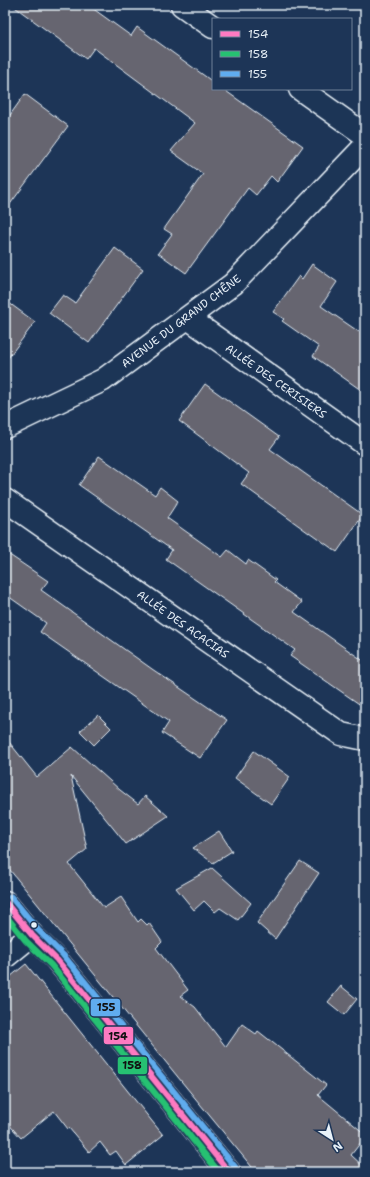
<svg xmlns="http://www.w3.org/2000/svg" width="370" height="1177" font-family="'Shantell Sans',sans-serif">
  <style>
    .building { fill: #666570; stroke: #e8f1f8 }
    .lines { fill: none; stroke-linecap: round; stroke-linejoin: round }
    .minor-casing { stroke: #e8f1f8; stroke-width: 25 }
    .minor { stroke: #1d3557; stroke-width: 22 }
    .bus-1-casing { stroke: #1d3557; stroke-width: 9 }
    .bus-2-casing { stroke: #1d3557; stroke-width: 9 }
    .bus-3-casing { stroke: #1d3557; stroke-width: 9 }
    .bus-1 { stroke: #fe7ac1; stroke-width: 6 }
    .bus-2 { stroke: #26c172; stroke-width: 6 }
    .bus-3 { stroke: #60acee; stroke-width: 6 }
    .bus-dot { fill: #e8f1f8; stroke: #1d3557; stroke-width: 1.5 }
    .labels { text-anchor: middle; stroke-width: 4; stroke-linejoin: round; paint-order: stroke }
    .street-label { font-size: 11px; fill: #e8f1f8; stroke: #1d3557 }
    .line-badge { stroke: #1d3557; stroke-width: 1.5 }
    .pale-badge-label { font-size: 11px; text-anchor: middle; font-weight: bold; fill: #111 }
  </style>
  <rect width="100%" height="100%" fill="#1d3557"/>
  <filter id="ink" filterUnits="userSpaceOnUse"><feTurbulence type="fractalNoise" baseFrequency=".025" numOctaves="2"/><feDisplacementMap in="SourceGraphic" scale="8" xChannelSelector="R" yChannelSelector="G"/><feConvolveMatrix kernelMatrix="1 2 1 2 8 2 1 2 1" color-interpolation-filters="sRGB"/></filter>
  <g filter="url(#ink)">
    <g class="building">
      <polygon points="12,5 88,5 131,36 137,27 213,82 213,89 223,89 303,146 277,182 271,176 256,195 248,188 186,273 158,253 172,234 164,229 203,174 171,151 195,123 94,48 86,59"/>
      <polygon points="25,94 68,126 5,211 5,122"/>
      <polygon points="115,248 143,269 89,343 49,313 63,295 75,303"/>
      <polygon points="312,264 337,282 321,306 365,336 365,393 313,356 319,347 282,321 284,319 273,312 299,276 302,279"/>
      <polygon points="5,300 35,322 5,362"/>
      <polygon points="205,384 279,437 270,449 363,515 337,552 309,532 309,533 241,484 249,473 179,421"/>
      <polygon points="99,456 155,495 160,487 178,501 167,518 222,557 228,550 246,564 248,560 276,580 274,582 302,602 294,612 365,662 365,708 290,656 295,650 166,559 172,550 79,485"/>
      <polygon points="5,552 48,581 41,590 152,669 227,720 200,758 162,733 169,722 40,632 46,623 5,594"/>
      <polygon points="98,715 111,728 94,745 80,731"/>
      <polygon points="5,737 37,777 72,747 120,790 138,804 145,796 168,816 126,844 71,776 87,849 69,864 104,908 121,897 138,922 141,919 147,925 149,923 162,942 156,948 188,990 180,996 195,1007 226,1047 242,1024 256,1034 258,1031 326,1085 318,1095 365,1134 365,1137 351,1155 365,1168 365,1172 256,1172 186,1087 5,864"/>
      <polygon points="254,751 290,777 271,804 235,778"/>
      <polygon points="219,831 232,851 213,863 193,848"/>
      <polygon points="300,861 319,873 275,939 257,923"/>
      <polygon points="212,868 251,903 238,920 220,908 215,912 204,901 194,910 176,888"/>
      <polygon points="26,964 163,1135 126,1165 116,1151 110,1155 100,1142 89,1152 69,1128 68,1129 54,1111 21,1138 5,1120 5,981"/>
      <polygon points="341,986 357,999 344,1015 328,1002"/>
    </g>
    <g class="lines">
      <g class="minor-casing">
        <g id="minor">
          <polyline points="182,5 213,27"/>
          <polyline points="300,89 365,135"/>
          <polyline points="188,318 365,444"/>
          <polyline points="5,427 103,380 233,284 365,146"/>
          <polyline points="5,500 341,734 365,739"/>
          <polyline points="5,902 32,935 57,960 229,1172"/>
          <polyline points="5,957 32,935"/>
        </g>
      </g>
      <use href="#minor" class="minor"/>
      <g class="bus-1-casing">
        <polyline id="bus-1" points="5,902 32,935 57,960 229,1172"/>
      </g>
      <g class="bus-2-casing">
        <polyline id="bus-2" points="5,915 26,941 51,965 219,1172"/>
      </g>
      <g class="bus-3-casing">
        <polyline id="bus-3" points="11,897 38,930 63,955 235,1167"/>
      </g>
      <use href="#bus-1" class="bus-1"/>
      <use href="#bus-2" class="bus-2"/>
      <use href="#bus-3" class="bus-3"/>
    </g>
  </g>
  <circle class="bus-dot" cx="34" cy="925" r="3.5"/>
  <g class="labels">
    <g class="street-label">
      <text transform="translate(181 321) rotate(-37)" y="4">AVENUE DU GRAND CHÊNE</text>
      <text transform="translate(276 381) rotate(35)" y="4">ALLÉE DES CERISIERS</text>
      <text transform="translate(183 624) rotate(35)" y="4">ALLÉE DES ACACIAS</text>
    </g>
  </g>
  <g class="line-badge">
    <rect x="90" y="998" width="31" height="19" rx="4" fill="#60acee"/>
    <rect x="103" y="1026" width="31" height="19" rx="4" fill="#fe7ac1"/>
    <rect x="117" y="1056" width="31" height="19" rx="4" fill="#26c172"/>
  </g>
  <g class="pale-badge-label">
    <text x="106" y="1011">155</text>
    <text x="118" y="1040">154</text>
    <text x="132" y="1069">158</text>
  </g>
  <rect width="370" height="1177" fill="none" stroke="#1d3557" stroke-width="20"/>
  <rect x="10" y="10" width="350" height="1157" fill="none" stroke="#e8f1f8" stroke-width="1.5" filter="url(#ink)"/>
  <rect x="212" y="18" width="140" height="72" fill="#1d3557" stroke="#6e8097"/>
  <rect x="220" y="31" width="20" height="6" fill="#fe7ac1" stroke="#6e8097"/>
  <text x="248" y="38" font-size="12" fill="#e8f1f8">154</text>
  <rect x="220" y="51" width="20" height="6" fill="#26c172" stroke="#6e8097"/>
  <text x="248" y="58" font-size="12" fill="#e8f1f8">158</text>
  <rect x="220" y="71" width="20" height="6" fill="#60acee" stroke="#6e8097"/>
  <text x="248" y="78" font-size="12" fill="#e8f1f8">155</text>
  <g transform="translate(332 1139) rotate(144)" stroke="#1d3557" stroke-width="3" paint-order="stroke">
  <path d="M0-3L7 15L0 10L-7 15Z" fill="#e8f1f8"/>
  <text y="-6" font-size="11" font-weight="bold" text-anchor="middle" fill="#e8f1f8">N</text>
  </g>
</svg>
